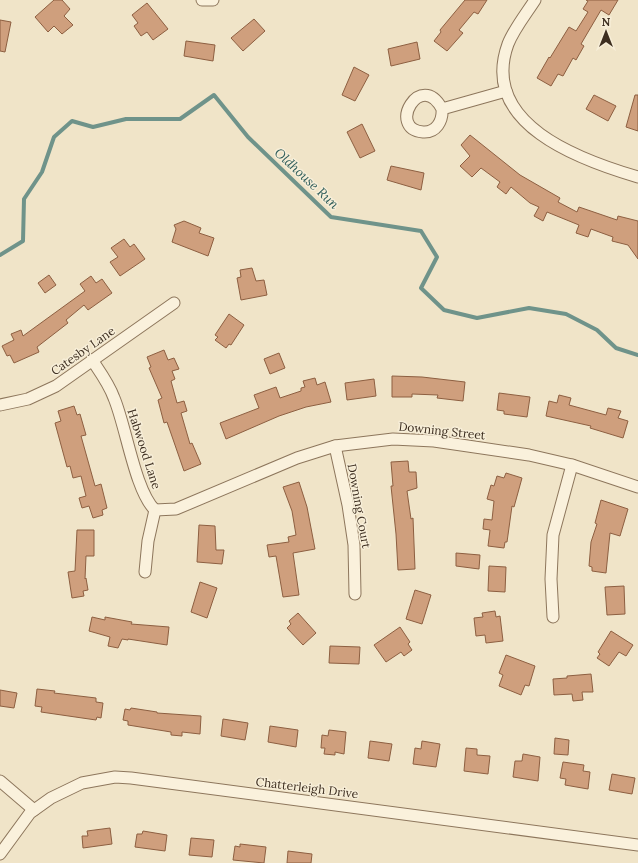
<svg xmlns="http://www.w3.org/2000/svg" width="638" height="863" font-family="Lora,serif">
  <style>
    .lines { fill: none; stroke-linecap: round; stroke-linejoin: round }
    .stream { stroke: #6f938a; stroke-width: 4 }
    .building { fill: #cf9f7d; stroke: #8d5f41 }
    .street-casing { stroke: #8d765c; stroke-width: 13 }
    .street { stroke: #faf1dc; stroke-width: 11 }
    .labels { text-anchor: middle; stroke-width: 3; stroke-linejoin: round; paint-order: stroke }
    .street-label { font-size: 12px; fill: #3d2e20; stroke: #f7eed8 }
    .water-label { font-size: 13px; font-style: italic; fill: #2f5d5a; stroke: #f7eed8 }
  </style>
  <rect width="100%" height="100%" fill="#f0e4c8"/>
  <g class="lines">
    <polyline class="stream" points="0,255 23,241 24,199 42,172 54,137 72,121 93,127 126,119 180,119 214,95 248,137 331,217 421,231 437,257 421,288 444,310 477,318 529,308 566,314 597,330 616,348 638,355"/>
  </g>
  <g class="building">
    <polygon points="54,0 62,0 70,9 64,16 73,25 62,34 54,26 48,32 35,17"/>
    <polygon points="465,0 487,0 478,14 474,12 459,30 463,33 447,51 434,41 441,32 440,30"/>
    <polygon points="586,0 618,0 609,15 601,10 581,44 584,46 576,60 573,58 563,76 558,74 551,86 537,78 549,57 550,58 569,27 576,31 588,12 583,9 588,1"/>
    <polygon points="147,3 168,29 153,40 147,32 141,36 134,26 138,23 132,15"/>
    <polygon points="254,19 265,31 243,51 231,38"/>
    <polygon points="0,20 11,22 5,52 0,51"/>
    <polygon points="186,41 215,45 213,61 184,56"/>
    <polygon points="417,42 420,59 391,66 388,49"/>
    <polygon points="354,67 369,75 355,101 342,95"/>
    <polygon points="594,95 616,106 608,121 586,109"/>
    <polygon points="635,95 638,95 638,131 626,127"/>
    <polygon points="362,124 375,151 360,158 347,132"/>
    <polygon points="470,135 520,175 560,198 558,202 577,212 579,207 617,220 618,216 638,221 638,259 628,245 612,241 613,237 591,229 588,237 576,233 579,225 547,212 543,221 534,216 539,207 530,203 511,187 506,194 497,187 500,182 481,168 472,177 460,166 470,156 461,145"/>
    <polygon points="391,166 424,173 421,190 387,180"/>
    <polygon points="184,221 201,228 199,233 214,238 208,256 172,242 176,229 174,225"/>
    <polygon points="124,239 130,247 134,244 145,259 120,276 110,262 118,257 111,248"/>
    <polygon points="252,268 256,281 264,280 267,295 241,300 237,278 241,277 240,270"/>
    <polygon points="49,275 56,285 45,293 38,283"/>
    <polygon points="91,276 96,283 102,279 112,293 88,310 84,305 66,320 68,323 37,347 39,352 14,363 10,355 7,356 2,346 14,340 11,334 21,330 23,336 85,291 80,284"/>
    <polygon points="229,314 244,325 231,345 229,344 226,348 215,340 218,337 215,335"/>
    <polygon points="164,350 168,360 174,358 179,369 172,371 175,379 171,381 177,403 184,401 187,411 181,413 190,444 192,443 201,464 184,471 167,422 164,423 158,400 162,398 149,368 151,367 147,357"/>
    <polygon points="279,353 285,368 270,374 264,359"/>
    <polygon points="392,376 422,377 465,382 463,401 437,398 438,395 412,394 412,397 392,397"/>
    <polygon points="315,378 317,385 325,382 331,402 306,407 279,416 226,439 220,423 259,408 254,395 276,387 280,398 301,391 301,388 305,387 303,381"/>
    <polygon points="374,379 376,396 347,400 345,383"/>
    <polygon points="499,393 530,397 527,417 504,414 504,411 497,410"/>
    <polygon points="559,395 571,398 569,405 606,415 608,408 621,411 618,418 628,421 623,438 590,428 591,426 546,416 549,401 557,403"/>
    <polygon points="74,406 77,415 80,414 86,435 81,436 95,486 101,484 107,508 102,510 103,515 93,518 89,506 82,508 79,498 86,496 81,476 73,478 70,466 67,467 55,423 61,421 58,411"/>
    <polygon points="408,461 409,472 416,472 417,488 407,491 411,519 413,518 415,569 398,570 396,534 391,486 393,486 391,462"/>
    <polygon points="506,473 522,478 514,507 512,506 507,542 505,542 504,548 488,546 490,530 483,529 484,519 492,520 494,501 487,499 491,485 494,486 497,476 504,478"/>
    <polygon points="299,482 307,507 315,549 293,553 299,595 283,597 276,556 269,557 267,545 289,542 288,537 296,535 292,511 283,487"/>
    <polygon points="601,500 628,509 620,536 610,533 606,573 592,571 592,567 589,566 591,542 597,524 595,523"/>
    <polygon points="199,525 215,526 216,550 224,550 222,564 197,562"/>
    <polygon points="77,530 94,530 94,556 86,556 85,579 86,578 88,590 83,591 84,596 72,598 68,572 75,571"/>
    <polygon points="456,553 480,555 479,569 456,566"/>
    <polygon points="489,566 506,567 505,592 488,591"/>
    <polygon points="200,582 217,588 207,618 191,612"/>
    <polygon points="624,586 625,614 607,615 605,587"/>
    <polygon points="415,590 431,595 422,624 406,619"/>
    <polygon points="495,611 496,617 500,616 503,641 486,643 485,635 476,636 474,618 483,617 482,613"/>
    <polygon points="298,613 316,633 303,645 287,628 291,624 289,621"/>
    <polygon points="92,617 105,620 105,617 132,622 131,624 169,627 167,645 128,639 128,640 122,639 118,648 108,646 110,637 89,631"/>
    <polygon points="400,627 410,642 408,644 412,650 404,656 401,652 386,662 374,645"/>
    <polygon points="611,631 633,645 626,656 619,652 609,666 597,658 600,654 598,652"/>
    <polygon points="330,646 360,647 359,664 329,663"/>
    <polygon points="506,655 535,666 529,686 525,685 521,695 499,686 503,675 499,673"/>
    <polygon points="591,674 593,692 582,692 583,700 573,701 572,694 554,695 553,679 567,678 567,676"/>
    <polygon points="37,689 55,691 54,693 96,698 96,702 103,703 101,718 97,717 96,720 41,712 42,707 35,706"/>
    <polygon points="0,690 17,693 14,708 0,706"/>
    <polygon points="131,708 157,712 157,713 201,716 200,734 182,732 182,736 171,735 171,732 128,725 128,721 123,720 125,709 130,710"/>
    <polygon points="223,719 248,723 245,740 221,736"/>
    <polygon points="270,726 298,730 296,747 268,742"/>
    <polygon points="329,730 346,732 344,754 335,752 335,755 324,754 325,748 321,748 322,735 328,736"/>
    <polygon points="555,738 569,740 568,755 554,754"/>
    <polygon points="370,741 392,744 389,761 368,758"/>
    <polygon points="422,741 440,744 436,767 413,764 415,748 421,749"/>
    <polygon points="466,748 477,749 477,755 490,756 488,774 464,771"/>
    <polygon points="523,754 540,757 538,781 513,777 515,761 522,761"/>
    <polygon points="563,762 584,765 583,771 590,772 588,789 565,785 566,779 560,778"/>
    <polygon points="612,774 635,778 632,794 609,790"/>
    <polygon points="110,828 112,844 83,848 82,836 88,836 87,831"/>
    <polygon points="143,831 167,835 165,851 135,847 137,834 142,834"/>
    <polygon points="191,838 214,840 212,857 189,855"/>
    <polygon points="240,844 266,847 264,863 233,860 235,846 240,847"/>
    <polygon points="288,851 312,854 311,863 287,863"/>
  </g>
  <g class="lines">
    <g class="street-casing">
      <g id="street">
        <polyline points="202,0 213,0"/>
        <path d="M535 0C526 14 514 29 508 44 479 124 580 160 638 177"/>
        <path d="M442 109C443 121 436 133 423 132 386 129 421 69 442 109L506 91"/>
        <path d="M92 360C100 372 109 384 114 398 126 426 135 491 155 510"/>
        <polyline points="0,405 28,399 56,386 174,303"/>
        <polyline points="335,446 348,505 354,545 355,594"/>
        <polyline points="155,510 176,509 297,458 335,446 393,439 434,441 529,455 572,465 638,487"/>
        <polyline points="145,572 148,541 155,510"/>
        <polyline points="553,617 551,579 553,535 572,465"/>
        <polyline points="0,781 34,810"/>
        <polyline points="0,854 30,813 51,798 82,783 115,777 131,778 638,845"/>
      </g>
    </g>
    <use href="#street" class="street"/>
  </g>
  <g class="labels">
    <g class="street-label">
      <text transform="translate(83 351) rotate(-35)" y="4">Catesby Lane</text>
      <text transform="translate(442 431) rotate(6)" y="4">Downing Street</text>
      <text transform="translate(144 449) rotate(72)" y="4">Habwood Lane</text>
      <text transform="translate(359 506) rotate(80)" y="4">Downing Court</text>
      <text transform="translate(307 788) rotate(7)" y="4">Chatterleigh Drive</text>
    </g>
    <g class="water-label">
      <text transform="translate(307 178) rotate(43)" y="5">Oldhouse Run</text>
    </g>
  </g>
  <g transform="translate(606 32)" stroke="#f7eed8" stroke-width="3" paint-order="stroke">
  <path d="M0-3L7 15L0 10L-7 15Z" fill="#3d2e20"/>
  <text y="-6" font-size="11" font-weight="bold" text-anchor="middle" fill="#3d2e20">N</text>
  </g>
</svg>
